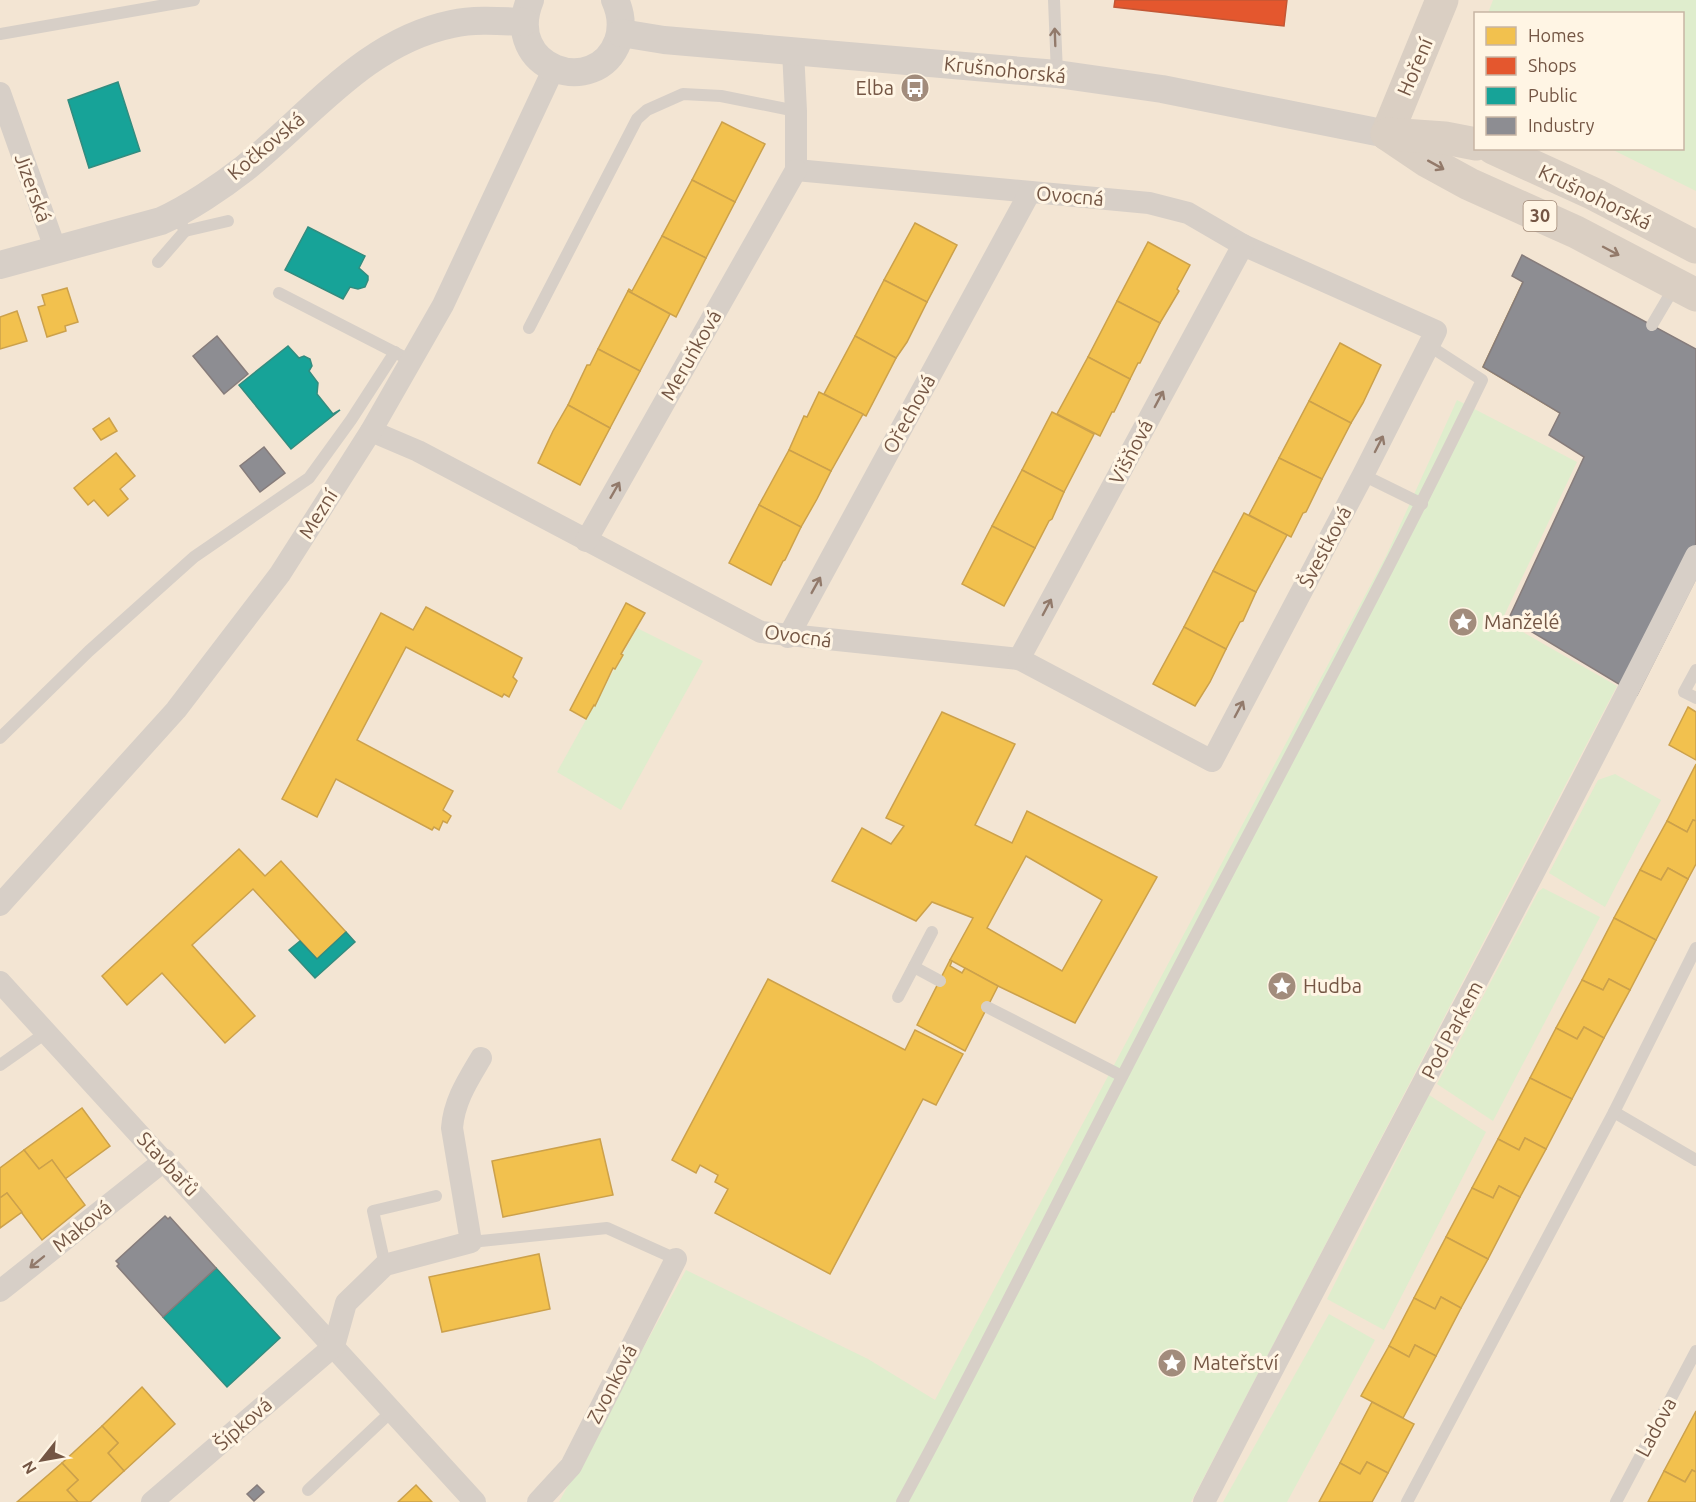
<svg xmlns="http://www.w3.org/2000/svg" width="1696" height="1502" font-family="Ubuntu,sans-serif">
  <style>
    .residential { fill: #f3e5d3; fill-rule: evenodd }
    .green { fill: #dfedcd }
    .homes { fill: #f2c14e; stroke: #cca14b; stroke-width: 1.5; fill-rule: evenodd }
    .shops { fill: #e4572e; stroke: #c25735; stroke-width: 1.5 }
    .public { fill: #17a398; stroke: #338c7f; stroke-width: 1.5 }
    .industry { fill: #8d8d92; stroke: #867c7b; stroke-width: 1.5 }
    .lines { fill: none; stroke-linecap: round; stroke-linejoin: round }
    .service { stroke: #d7cfc7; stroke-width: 12 }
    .minor { stroke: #d7cfc7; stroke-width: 22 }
    .tertiary { stroke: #d7cfc7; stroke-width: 28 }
    .primary { stroke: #dacfc3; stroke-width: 33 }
    .oneway { stroke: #927a6b }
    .oneway2 { stroke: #937a6a }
    .labels { text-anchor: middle; stroke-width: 6; stroke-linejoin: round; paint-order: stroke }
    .shield { fill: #fff5e4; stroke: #9e8674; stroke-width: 1.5 }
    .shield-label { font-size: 18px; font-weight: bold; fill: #745644 }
    .street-label { font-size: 20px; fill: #745644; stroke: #fff5e4 }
    .poi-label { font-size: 20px; fill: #745644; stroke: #fff5e4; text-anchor: start }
  </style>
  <rect width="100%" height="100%" fill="#f6efe4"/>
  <path class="residential" d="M0 0H1696V1502H0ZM1476 14H1682V148H1476Z"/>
  <g class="green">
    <polygon points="1493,0 1696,0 1696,191 1611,149 1682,148 1682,14 1488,13"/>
    <polygon points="1457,400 1577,462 1502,620 1617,686 1191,1502 559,1502 686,1270 868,1359 935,1400 1386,556"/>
    <polygon points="637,628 703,661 621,810 557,772"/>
    <polygon points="1615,774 1661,800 1605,907 1549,873 1598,780"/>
    <polygon points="1543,888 1600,917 1493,1121 1437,1084 1538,892"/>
    <polygon points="1429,1095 1486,1132 1384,1330 1327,1299"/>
    <polygon points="1329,1314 1375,1340 1287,1502 1223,1502"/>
  </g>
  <g class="homes">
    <polygon points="722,122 765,144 735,202 692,180"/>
    <polygon points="692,180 735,202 706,258 662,236"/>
    <polygon points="915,223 957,245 927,302 884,280"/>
    <polygon points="662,236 706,258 676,317 628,291 629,289 632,291"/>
    <polygon points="1148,242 1190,265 1177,289 1179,291 1160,323 1117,301"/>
    <polygon points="884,280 927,302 907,342 896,358 855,336"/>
    <polygon points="1523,282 1605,330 1560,413 1483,367"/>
    <polygon points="67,288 78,322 65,326 66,331 47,337 38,307 45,305 42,295"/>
    <polygon points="628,291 670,314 640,371 598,349"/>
    <polygon points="1117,301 1160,323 1140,363 1138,363 1130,379 1088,357"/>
    <polygon points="17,311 27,341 0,349 0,317"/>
    <polygon points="855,336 896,358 866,416 824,394"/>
    <polygon points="1340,343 1381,365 1363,403 1351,423 1309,401"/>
    <polygon points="598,349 640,371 610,428 568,405 587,365 590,365"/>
    <polygon points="1088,357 1130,379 1114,412 1112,412 1100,436 1057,414"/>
    <polygon points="819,392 863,414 831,471 789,450 804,416 807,417"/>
    <polygon points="1309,401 1351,423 1322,479 1279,458"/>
    <polygon points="568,405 610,428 580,485 538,463 553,431"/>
    <polygon points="1052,412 1094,434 1064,492 1022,470"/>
    <polygon points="109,418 117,431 101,440 93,429"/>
    <polygon points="789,450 831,471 817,499 801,527 759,505"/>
    <polygon points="116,453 135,476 120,489 128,499 108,516 94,500 88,505 74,488"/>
    <polygon points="1279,458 1322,479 1306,512 1303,513 1291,537 1249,515"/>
    <polygon points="1022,470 1064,492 1052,519 1049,521 1035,548 992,526"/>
    <polygon points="759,505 801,527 785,560 783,561 771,585 729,563"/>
    <polygon points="1244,513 1287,535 1256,592 1213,571"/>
    <polygon points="992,526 1035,548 1004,606 962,584"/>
    <polygon points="1213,571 1256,592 1243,621 1240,622 1226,649 1184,627"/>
    <polygon points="626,603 645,613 621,654 623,655 615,669 613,668 595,706 594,705 586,719 570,710"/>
    <polygon points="426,607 522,658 513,677 517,681 509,697 504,694 502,697 406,647 357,740 453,791 443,810 451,816 447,823 443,821 439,830 434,827 432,830 336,779 317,817 282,799 381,613 413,630"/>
    <polygon points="1184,627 1226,649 1210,682 1195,706 1153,684"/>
    <polygon points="1688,707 1696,712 1696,760 1669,745"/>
    <path d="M942 712 1015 744 975 825 1012 843 1027 811 1157 877 1075 1023 998 986 950 960 973 918 932 902 916 921 832 881 862 828 891 844 904 826 886 818ZM1026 856 1102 900 1062 971 987 928Z"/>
    <polygon points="1696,764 1696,821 1693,820 1687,832 1667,821"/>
    <polygon points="1693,820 1696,821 1696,864 1688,879 1668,868 1661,880 1640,870 1667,821 1687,832"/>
    <polygon points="239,849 265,876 281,861 346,932 317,959 253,889 192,945 255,1016 225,1043 162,973 127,1005 102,976"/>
    <polygon points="1668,868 1688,879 1656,940 1614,918 1640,870 1661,880"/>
    <polygon points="1614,918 1656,940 1630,990 1609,979 1603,990 1582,980"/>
    <polygon points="950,960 952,961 950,966 962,973 965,968 998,986 965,1051 917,1025"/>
    <polygon points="768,979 905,1050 915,1030 963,1054 936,1105 923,1099 830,1274 715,1213 728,1189 715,1182 718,1175 700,1165 696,1173 672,1160"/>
    <polygon points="1609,979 1630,990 1604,1038 1584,1027 1577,1039 1556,1028 1582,980 1603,990"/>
    <polygon points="1584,1027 1604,1038 1572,1099 1530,1078 1556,1028 1577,1039"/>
    <polygon points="1530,1078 1572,1099 1546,1149 1525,1138 1519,1150 1498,1139"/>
    <polygon points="82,1108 110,1146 65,1179 52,1160 39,1169 24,1150"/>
    <polygon points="1525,1138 1546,1149 1520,1197 1499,1186 1493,1198 1472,1188 1498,1139 1519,1150"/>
    <polygon points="600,1139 613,1195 503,1217 492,1161"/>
    <polygon points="24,1150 39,1169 52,1160 85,1205 42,1240 7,1193 0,1198 0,1168"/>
    <polygon points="1499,1186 1520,1197 1488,1259 1446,1237 1472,1188 1493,1198"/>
    <polygon points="7,1193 22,1212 0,1228 0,1198"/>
    <polygon points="1446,1237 1488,1259 1461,1308 1441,1297 1435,1309 1414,1298"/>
    <polygon points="539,1254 550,1309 442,1332 429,1277"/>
    <polygon points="1441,1297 1461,1308 1436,1356 1415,1345 1409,1357 1389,1346 1414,1298 1435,1309"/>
    <polygon points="1415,1345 1436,1356 1403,1418 1361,1396 1389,1346 1409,1357"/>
    <polygon points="142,1387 175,1424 124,1471 108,1453 118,1443 102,1426"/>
    <polygon points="1372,1402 1414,1424 1388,1473 1367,1462 1360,1474 1340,1463"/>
    <polygon points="1696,1411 1696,1472 1692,1470 1685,1482 1664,1471"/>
    <polygon points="102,1426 118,1443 108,1453 124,1471 90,1502 78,1502 67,1490 78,1480 62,1463"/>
    <polygon points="1367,1462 1388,1473 1372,1502 1319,1502 1340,1463 1360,1474"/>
    <polygon points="62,1463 78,1480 67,1490 78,1502 17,1502"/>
    <polygon points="1692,1470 1696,1472 1696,1502 1648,1502 1664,1471 1685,1482"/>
    <polygon points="416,1485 432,1502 398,1502"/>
  </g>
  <polygon class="shops" points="1115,0 1287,0 1284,26 1114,7"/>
  <g class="public">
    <polygon points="118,82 140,151 89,168 68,100"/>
    <polygon points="308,227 365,256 359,268 368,276 368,280 365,287 358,289 350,287 343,299 285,270"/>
    <polygon points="288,346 299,358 304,356 310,359 312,366 309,371 318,383 317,394 333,414 340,410 291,449 239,385"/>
    <polygon points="346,932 355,942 315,978 289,950 300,941 317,959"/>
    <polygon points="216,1268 280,1338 227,1387 163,1317"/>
  </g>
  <g class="industry">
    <polygon points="1522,255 1696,349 1696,578 1637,695 1509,618 1584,457 1549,435 1560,413 1483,367 1523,282 1512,276"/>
    <polygon points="217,336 248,374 224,394 193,356"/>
    <polygon points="264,447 285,473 260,492 240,466"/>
    <polygon points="165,1216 168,1219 170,1217 216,1268 163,1317 117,1266 119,1264 116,1261"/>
    <polygon points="257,1485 264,1492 254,1501 247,1494"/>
  </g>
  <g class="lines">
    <g class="service">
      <polyline points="1054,0 1057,74"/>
      <polyline points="0,34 194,0"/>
      <polyline points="185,231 228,221"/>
      <polyline points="158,262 185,231 176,214"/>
      <polyline points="279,293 402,356"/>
      <polyline points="1652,325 1675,286"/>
      <polyline points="529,328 637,119 647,110 683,94 721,96 796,111"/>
      <polyline points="1363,475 1422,504"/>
      <polyline points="1696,670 1684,692 1696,698"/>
      <polyline points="0,738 89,651 194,557 309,478 351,420 395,352"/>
      <polyline points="914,967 940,981"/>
      <polyline points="898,997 932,932"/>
      <polyline points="987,1007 1122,1076"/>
      <polyline points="0,1065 47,1032"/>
      <polyline points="1614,1112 1696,1160"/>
      <polyline points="471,1242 607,1228 676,1259"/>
      <polyline points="385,1265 373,1211 436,1196"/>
      <polyline points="308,1490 392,1411"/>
      <path d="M902 1502C985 1350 1061 1194 1141 1040 1254 820 1374 603 1482 380L1428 345"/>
      <polyline points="1407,1502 1614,1112 1696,948"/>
      <polyline points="1616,1502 1696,1351"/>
    </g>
    <g class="minor">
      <polyline points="0,93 55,248"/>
      <polyline points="371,431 418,451 761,632 1019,659 1212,761 1363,475 1436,331 1243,245 1188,213 1149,203 796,170 796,111 793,51"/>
      <polyline points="586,541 796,170"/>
      <polyline points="788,637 1030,192"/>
      <polyline points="1019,659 1243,245"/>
      <polyline points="0,905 176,710 280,574 371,431 443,305 554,68"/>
      <polyline points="0,982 475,1502"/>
      <polyline points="0,1291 165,1160"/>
      <path d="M152 1502 334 1346 346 1303 385 1265 471 1242 452 1128C454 1101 468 1080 481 1058"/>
      <polyline points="538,1502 571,1466 676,1259"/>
      <path d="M1204 1502C1366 1186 1537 874 1696 556"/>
    </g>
    <g class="tertiary">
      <path d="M530 0C502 69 596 100 618 41 623 26 621 13 615 0"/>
      <polyline points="621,33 664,40 1057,74 1162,89 1387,134"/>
      <path d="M0 265 161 221C188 209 222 186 245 168 311 115 365 42 452 24 475 19 500 21 524 22"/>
    </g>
    <g class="primary">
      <polyline points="1387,134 1427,161 1469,184 1576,232 1696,295"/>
      <polyline points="1387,134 1442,0"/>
      <polyline points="1388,134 1445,138 1476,144"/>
      <polyline points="1493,148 1594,194 1696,247"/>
    </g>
  </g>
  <defs><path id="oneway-shaft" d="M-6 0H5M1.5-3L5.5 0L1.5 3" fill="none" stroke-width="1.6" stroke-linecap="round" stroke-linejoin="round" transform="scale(1.5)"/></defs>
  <g class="oneway">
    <use href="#oneway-shaft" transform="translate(1055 37) rotate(-92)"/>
    <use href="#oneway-shaft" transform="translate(1159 399) rotate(-62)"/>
    <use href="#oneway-shaft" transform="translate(1379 444) rotate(-63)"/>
    <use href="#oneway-shaft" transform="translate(615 490) rotate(-60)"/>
    <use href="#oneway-shaft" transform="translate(816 585) rotate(-61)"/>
    <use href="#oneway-shaft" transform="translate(1047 607) rotate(-62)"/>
    <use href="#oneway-shaft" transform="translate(1239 709) rotate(-62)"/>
    <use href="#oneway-shaft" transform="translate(37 1262) rotate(141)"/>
  </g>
  <g class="oneway2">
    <use href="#oneway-shaft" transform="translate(1436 165) rotate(29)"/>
    <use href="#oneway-shaft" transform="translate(1611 251) rotate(28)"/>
  </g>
  <defs>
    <g id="bus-disc" transform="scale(1.5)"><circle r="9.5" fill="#a28c7c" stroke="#fff5e4"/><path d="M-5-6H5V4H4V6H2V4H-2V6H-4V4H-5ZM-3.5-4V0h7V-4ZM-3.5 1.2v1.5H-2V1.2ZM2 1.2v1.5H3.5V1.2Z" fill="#fff"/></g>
    <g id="sight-disc" transform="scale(1.5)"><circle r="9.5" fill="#a28c7c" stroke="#fff5e4"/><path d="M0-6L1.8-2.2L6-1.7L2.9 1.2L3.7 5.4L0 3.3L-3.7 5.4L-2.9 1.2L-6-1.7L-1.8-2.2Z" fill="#fff"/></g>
  </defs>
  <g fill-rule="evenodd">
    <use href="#bus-disc" x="915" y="88"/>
    <use href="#sight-disc" x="1463" y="622"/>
    <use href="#sight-disc" x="1282" y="986"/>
    <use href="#sight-disc" x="1172" y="1363"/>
  </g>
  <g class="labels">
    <rect class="shield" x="1523.5" y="201" width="33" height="30" rx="4.5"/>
    <g class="shield-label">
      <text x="1540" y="222">30</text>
    </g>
    <g class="street-label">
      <text transform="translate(1415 67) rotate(-67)" y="7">Hoření</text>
      <text transform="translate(1005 70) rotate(6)" y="7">Krušnohorská</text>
      <text transform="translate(266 146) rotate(-40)" y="7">Kočkovská</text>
      <text transform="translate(33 188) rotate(70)" y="7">Jizerská</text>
      <text transform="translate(1070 196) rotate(5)" y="7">Ovocná</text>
      <text transform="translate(1595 197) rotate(26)" y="7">Krušnohorská</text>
      <text transform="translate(691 355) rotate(-60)" y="7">Meruňková</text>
      <text transform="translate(909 414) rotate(-61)" y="7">Ořechová</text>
      <text transform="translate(1131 452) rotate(-62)" y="7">Višňová</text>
      <text transform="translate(318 514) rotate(-58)" y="7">Mezní</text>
      <text transform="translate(1325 547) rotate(-62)" y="7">Švestková</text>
      <text transform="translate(798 636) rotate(8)" y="7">Ovocná</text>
      <text transform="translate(1452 1030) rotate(-62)" y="7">Pod Parkem</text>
      <text transform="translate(168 1164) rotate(47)" y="7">Stavbařů</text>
      <text transform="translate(82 1226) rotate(-39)" y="7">Maková</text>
      <text transform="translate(612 1384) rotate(-63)" y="7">Zvonková</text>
      <text transform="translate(243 1424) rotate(-41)" y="7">Šípková</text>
      <text transform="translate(1656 1427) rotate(-62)" y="7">Ladova</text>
    </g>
    <g class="poi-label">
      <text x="894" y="95" text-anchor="end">Elba</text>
      <text x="1484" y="629">Manželé</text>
      <text x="1303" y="993">Hudba</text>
      <text x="1193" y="1370">Mateřství</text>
    </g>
  </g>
  <rect x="1474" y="12" width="210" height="138" fill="#fff5e4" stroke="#c7b5a4" stroke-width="1.5"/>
  <rect x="1486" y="27" width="30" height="18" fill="#f2c14e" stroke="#c7b5a4" stroke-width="1.5"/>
  <text x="1528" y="42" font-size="18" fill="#745644">Homes</text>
  <rect x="1486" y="57" width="30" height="18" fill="#e4572e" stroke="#c7b5a4" stroke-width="1.5"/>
  <text x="1528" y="72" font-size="18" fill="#745644">Shops</text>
  <rect x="1486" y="87" width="30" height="18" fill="#17a398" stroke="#c7b5a4" stroke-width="1.5"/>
  <text x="1528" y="102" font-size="18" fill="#745644">Public</text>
  <rect x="1486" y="117" width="30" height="18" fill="#8d8d92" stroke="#c7b5a4" stroke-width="1.5"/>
  <text x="1528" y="132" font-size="18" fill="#745644">Industry</text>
  <g transform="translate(42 1460) rotate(239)" stroke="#fff5e4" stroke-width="4.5" paint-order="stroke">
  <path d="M0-4.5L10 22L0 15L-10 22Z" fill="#745644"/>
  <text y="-9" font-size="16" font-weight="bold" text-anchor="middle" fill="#745644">N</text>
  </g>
</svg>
